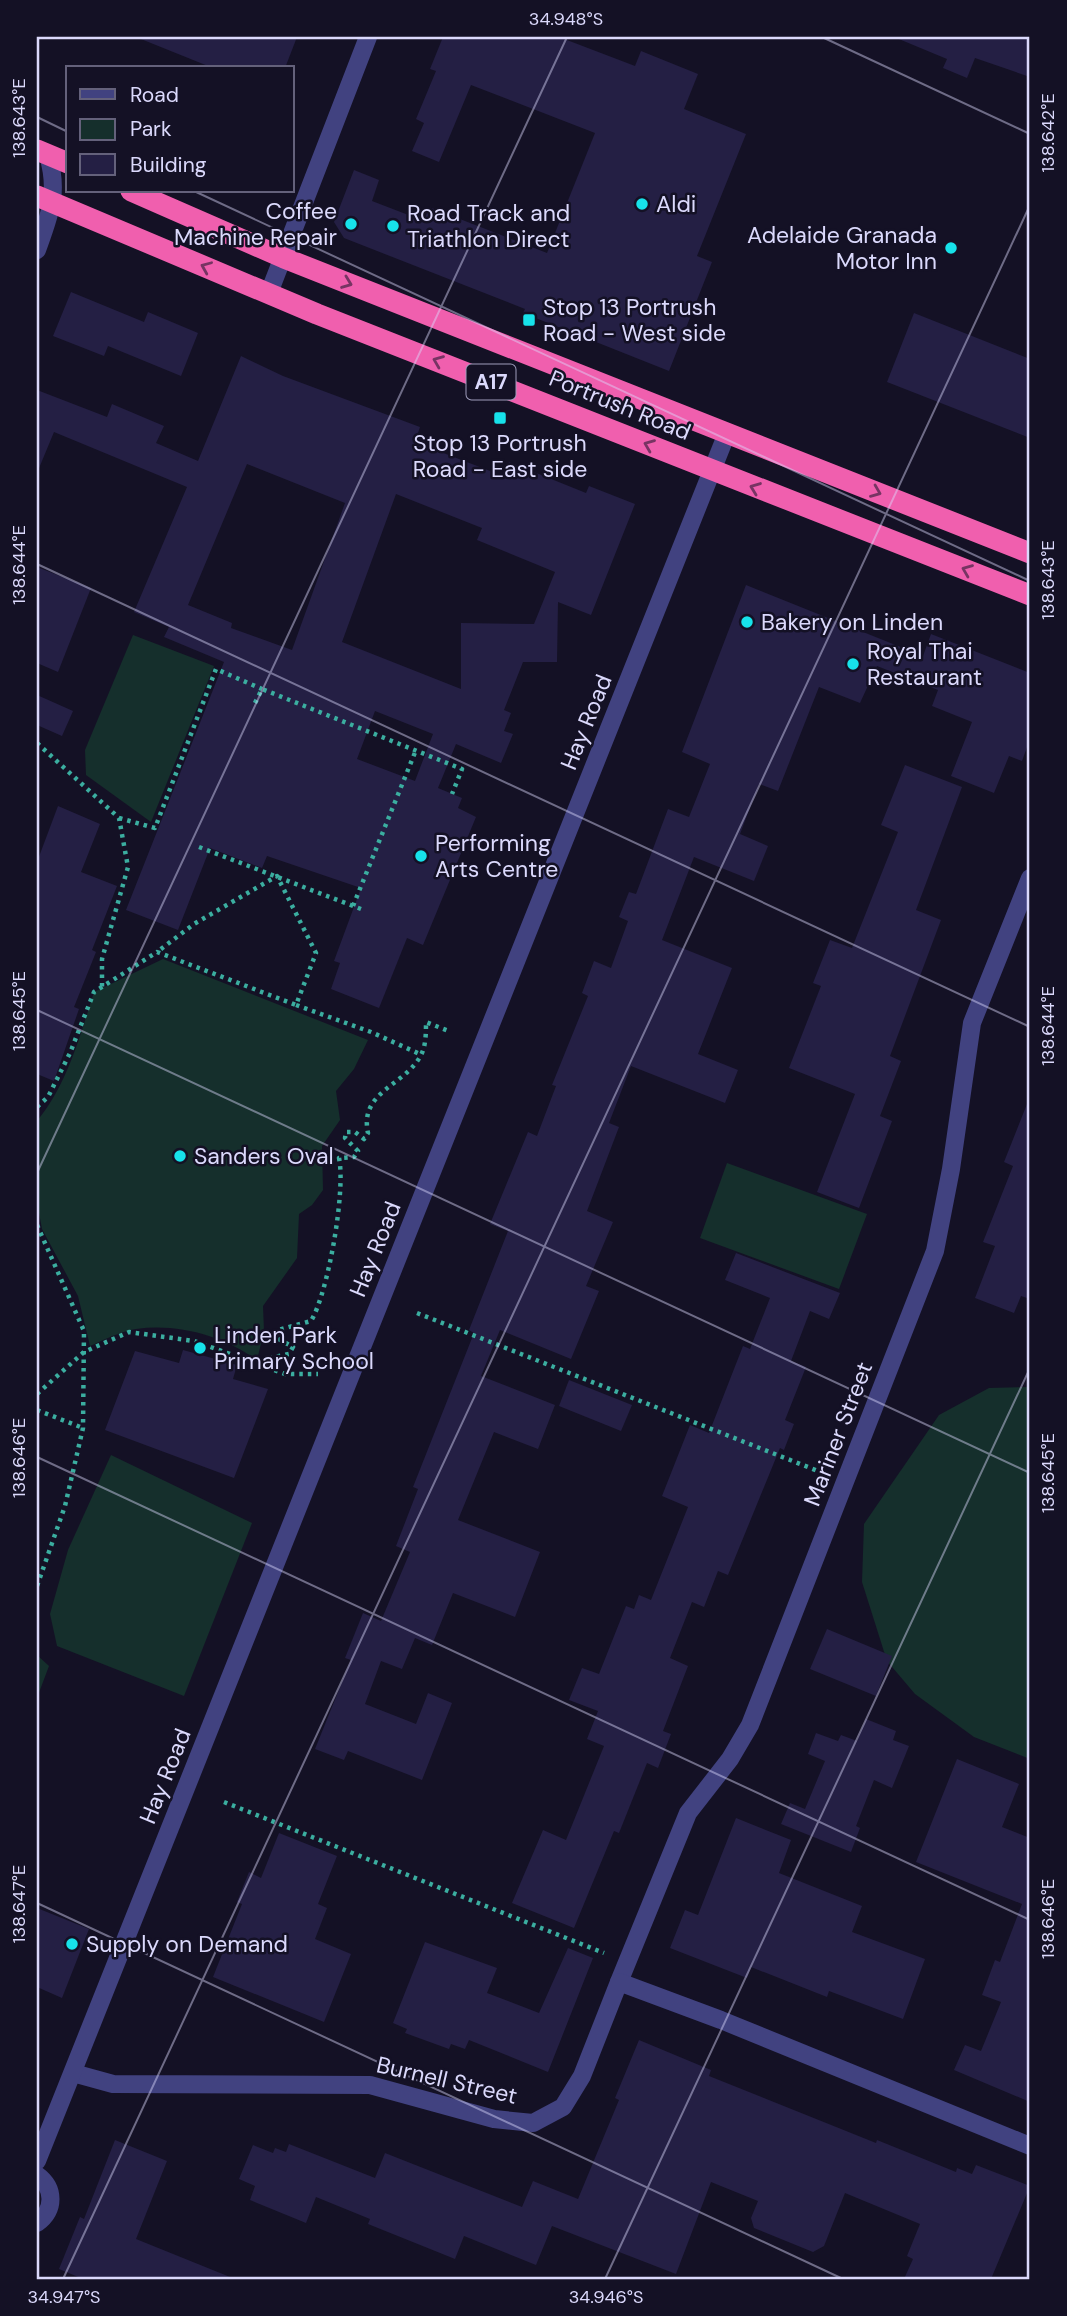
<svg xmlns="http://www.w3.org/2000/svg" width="1067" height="2316" font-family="'DM Sans',sans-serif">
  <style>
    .green { fill: #152f2c }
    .building { fill: #241f44; fill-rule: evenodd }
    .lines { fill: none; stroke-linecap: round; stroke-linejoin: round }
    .path { stroke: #3baea0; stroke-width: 4.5; stroke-dasharray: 3.5 5; stroke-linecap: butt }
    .street { stroke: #414280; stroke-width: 18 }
    .highway { stroke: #f05fae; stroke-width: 21 }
    .oneway { stroke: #773463 }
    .ticks { fill: none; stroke: #dbd9fc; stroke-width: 2; stroke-opacity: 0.45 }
    .poi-dot { fill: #17e2ea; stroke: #141125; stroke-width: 2.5 }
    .labels { text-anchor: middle; stroke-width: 5; stroke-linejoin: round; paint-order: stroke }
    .shield { fill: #141125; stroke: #9f9dbc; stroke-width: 2 }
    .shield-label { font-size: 21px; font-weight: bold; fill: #dbd9fc }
    .poi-label { font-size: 23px; fill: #dbd9fc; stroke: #141125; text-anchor: start }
    .street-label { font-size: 23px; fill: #dbd9fc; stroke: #141125 }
    .neatline { fill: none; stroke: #dbd9fc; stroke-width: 2.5 }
    .ticks-label { font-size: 18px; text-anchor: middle; fill: #dbd9fc }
  </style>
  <rect width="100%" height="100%" fill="#141125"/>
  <g class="green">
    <polygon points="133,635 214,666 151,822 86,775 85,750"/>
    <path d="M163 959 368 1040 354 1069 336 1091 340 1120 322 1146 323 1190 312 1205 299 1214 297 1258 263 1306 264 1331 257 1360C223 1336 178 1323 136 1329 121 1331 104 1340 90 1346L78 1296 42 1229 37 1202V1121C67 1085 80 1036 94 992Z"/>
    <polygon points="727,1163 867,1214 839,1289 700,1238"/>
    <polygon points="1030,1387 1030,1759 974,1737 915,1694 887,1661 862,1582 864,1524 939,1415 989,1388"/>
    <polygon points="111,1455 252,1523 184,1696 57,1646 50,1614 68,1550"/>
    <polygon points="37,1655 49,1666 37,1698"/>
  </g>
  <g class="building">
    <polygon points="136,37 297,37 285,68 213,68"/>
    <polygon points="443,37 559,37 635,66 641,51 698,74 684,109 746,134 697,256 712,262 669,371 523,313 525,309 344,238 334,222 354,170 379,180 372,201 424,221 429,207 547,253 595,133 471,85 439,162 412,151 424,123 416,119 436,71 430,69"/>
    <polygon points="894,37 1030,37 1030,77 975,58 967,78 943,68 947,59"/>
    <polygon points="71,292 144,322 148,312 198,333 181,376 108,346 104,356 53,336"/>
    <polygon points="914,313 1030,359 1030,438 887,382"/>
    <path d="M241 356 283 376 420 427 415 442 503 476 509 462 586 493 589 486 635 504 591 615 558 602 557 662H523L504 710 511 713 504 731 513 734 501 763 456 744 438 788 462 798 458 808 476 817 423 945 407 938 379 1008 331 989 340 963 334 961 361 888 267 856 262 868 210 848 178 930 126 910 224 662 164 637 169 627 134 612 187 487 54 432 37 473V390L107 417 112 404 164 426 156 443 198 461ZM247 464 345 503 292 650 231 628 232 623 188 605ZM396 494 482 528 477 540 555 572 534 624 461 623V689L342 642ZM375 711 433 734 415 781 357 759Z"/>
    <polygon points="37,567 91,588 58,672 37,663"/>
    <polygon points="746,585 923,656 931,634 1030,673 1030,739 1022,761 1009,756 994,793 951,776 972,722 932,706 938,690 877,666 860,703 819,687 778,791 759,784 740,834 768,846 754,881 694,857 662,940 732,968 698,1054 738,1070 725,1103 631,1066 609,1123 619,1127 587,1211 613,1222 586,1286 599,1291 571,1359 500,1330 481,1376 555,1405 538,1449 494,1432 458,1520 540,1552 515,1617 453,1593 432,1645 415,1638 402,1669 381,1661 365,1704 416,1724 428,1693 452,1703 422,1780 348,1751 344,1760 315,1749 351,1660 345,1658 363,1613 381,1621 410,1552 396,1546 418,1489 413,1487 474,1333 469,1330 508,1231 490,1224 528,1132 537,1136 556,1086 552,1085 588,996 582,993 594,961 611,968 628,921 619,917 629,892 636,894 668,809 689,817 710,764 682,752"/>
    <polygon points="37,695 73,711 62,736 37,725"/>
    <polygon points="905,765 962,787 916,910 941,920 890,1056 901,1061 880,1116 892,1121 859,1208 817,1192 855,1094 789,1068 821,986 813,983 830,940 852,948 898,832 881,825"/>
    <polygon points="58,806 100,824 81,872 117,886 92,950 96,952 74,1007 79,1009 54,1081 37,1074 37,862"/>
    <polygon points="1029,1099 1030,1299 1021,1296 1014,1313 975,1298 995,1246 983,1242 1013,1166 1004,1162"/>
    <polygon points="736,1253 840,1293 829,1319 810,1311 791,1361 806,1367 785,1420 794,1424 784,1450 780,1448 728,1575 718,1571 704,1607 692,1602 670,1658 688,1666 663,1731 671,1734 658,1768 647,1763 619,1833 614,1831 574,1928 512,1903 543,1830 566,1840 604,1746 587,1739 598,1711 569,1700 582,1668 599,1674 626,1606 634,1609 639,1595 651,1600 688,1507 662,1496 690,1425 709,1433 743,1346 750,1349 770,1298 725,1280"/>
    <polygon points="183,1350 237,1365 233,1379 268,1389 234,1478 105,1430 135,1351 179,1363"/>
    <polygon points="569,1380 632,1405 621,1431 559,1406"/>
    <polygon points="827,1629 892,1656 876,1696 810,1669"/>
    <polygon points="866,1719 896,1731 893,1740 909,1746 892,1788 874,1780 856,1826 860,1828 851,1852 781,1824 790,1803 805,1809 825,1761 808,1754 816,1733 838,1741 841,1735 857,1741"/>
    <polygon points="957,1759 1019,1784 1002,1827 1030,1838 1030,2102 954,2070 965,2045 981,2051 1001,2002 982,1995 995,1960 1000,1962 1022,1904 916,1862"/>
    <polygon points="736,1818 791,1840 779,1873 862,1906 852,1932 925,1959 903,2019 829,1991 827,1997 751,1967 747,1978 670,1948 685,1910 698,1915"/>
    <polygon points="279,1833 337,1856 318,1904 327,1908 315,1939 351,1954 324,2022 213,1977 242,1904 237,1902 249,1872 261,1878"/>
    <polygon points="37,1908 89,1929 62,1998 37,1987"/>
    <polygon points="425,1942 497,1968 487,1993 539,2013 568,1948 593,1958 548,2072 469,2040 465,2049 451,2044 449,2049 405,2033 407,2029 393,2023"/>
    <polygon points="639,2040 711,2070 709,2076 876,2143 877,2140 956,2172 957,2168 972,2174 976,2165 1030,2186 991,2279 904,2279 913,2259 907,2256 920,2224 845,2193 824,2246 813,2252 754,2228 751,2218 758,2201 711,2182 676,2274 552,2226 536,2265 464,2236 455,2259 368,2224 370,2219 316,2197 306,2223 250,2200 255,2186 239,2179 253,2145 273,2153 275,2148 286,2152 289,2144 375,2178 385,2153 522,2207 533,2181 578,2199 619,2100 615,2098"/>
    <polygon points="115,2140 167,2161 136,2239 235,2279 83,2279 59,2269 80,2217 84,2219"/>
  </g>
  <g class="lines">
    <g class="path">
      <polyline points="255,703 262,689 462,769 452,794"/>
      <polyline points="37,743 119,818 128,867 102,959 102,987"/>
      <polyline points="119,818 155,828 216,669 262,689"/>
      <polyline points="199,847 361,909"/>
      <polyline points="353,906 416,750"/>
      <polyline points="296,1005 371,1032 422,1055"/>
      <polyline points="37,1107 48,1097 70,1053 94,992 157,952 296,1005 316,953 277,876 194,924 157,952"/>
      <polyline points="37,1225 84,1331 83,1428 65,1506 37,1586"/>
      <polyline points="417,1313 818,1471"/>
      <path d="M266 1367 270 1358 289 1354 293 1347 275 1337 278 1330 311 1321C328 1293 346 1191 339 1158L354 1157 358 1151 345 1138 346 1132H355L364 1139 368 1133C359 1091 405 1086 421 1055 426 1046 426 1032 426 1022L451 1032"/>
      <polyline points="37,1394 84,1352 129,1332 194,1341 285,1374 318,1374"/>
      <polyline points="37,1410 83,1428"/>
      <polyline points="224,1802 604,1953"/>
    </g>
    <g class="street">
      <path d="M37 250C50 214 59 193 48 155"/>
      <polyline points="269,293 368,37"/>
      <polyline points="619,1982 688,1813 730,1759 750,1725 935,1251 951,1169 972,1023 1030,878"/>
      <polyline points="73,2073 113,2084 370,2085 494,2119 533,2123 563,2107 582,2076 619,1982 721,2020 1030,2146"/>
      <polyline points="37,2161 727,433"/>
      <path d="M37 2175C55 2188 55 2210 37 2223"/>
    </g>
    <g class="highway">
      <polyline points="37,150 68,163"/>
      <polyline points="131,191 284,258 1030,553"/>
      <polyline points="37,196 317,314 1030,595"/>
    </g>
  </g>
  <defs><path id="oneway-chevron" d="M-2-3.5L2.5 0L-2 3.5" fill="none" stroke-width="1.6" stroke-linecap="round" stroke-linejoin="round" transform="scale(1.75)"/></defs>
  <g class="oneway">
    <use href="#oneway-chevron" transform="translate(206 267) rotate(-157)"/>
    <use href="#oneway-chevron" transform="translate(347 283) rotate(21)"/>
    <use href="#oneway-chevron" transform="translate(438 361) rotate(-158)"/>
    <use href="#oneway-chevron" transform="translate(649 445) rotate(-158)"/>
    <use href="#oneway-chevron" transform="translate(755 488) rotate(-159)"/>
    <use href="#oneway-chevron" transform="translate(876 492) rotate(22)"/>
    <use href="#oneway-chevron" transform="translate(967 570) rotate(-158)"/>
  </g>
  <path class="ticks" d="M822 37 1030 134M37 117 68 132M194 191 1030 581M37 564 1030 1027M37 1010 1030 1473M37 1173 567 37M37 1457 1030 1920M37 1903 843 2279M63 2279 1030 205M605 2279 1030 1368"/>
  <g class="poi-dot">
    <circle cx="642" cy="204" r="7"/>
    <circle cx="351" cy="224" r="7"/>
    <circle cx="393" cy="226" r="7"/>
    <circle cx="951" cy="248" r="7"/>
    <rect x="522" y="313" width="14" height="14" rx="3.5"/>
    <rect x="493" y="411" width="14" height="14" rx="3.5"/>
    <circle cx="747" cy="622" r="7"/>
    <circle cx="853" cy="664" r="7"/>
    <circle cx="421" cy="856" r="7"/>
    <circle cx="180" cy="1156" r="7"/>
    <circle cx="200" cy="1348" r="7"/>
    <circle cx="72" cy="1944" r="7"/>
  </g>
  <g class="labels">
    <rect class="shield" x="466.5" y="364.5" width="49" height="35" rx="5"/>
    <g class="shield-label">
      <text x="491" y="389">A17</text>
    </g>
    <g class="poi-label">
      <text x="656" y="212">Aldi</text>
      <text x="337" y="219" text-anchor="end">Coffee<tspan x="337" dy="26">Machine Repair</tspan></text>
      <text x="407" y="221">Road Track and<tspan x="407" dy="26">Triathlon Direct</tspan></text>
      <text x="937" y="243" text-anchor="end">Adelaide Granada<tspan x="937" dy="26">Motor Inn</tspan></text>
      <text x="543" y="315">Stop 13 Portrush<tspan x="543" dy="26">Road - West side</tspan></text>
      <text x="500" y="451" text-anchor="middle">Stop 13 Portrush<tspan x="500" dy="26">Road - East side</tspan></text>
      <text x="761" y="630">Bakery on Linden</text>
      <text x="867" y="659">Royal Thai<tspan x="867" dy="26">Restaurant</tspan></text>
      <text x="435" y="851">Performing<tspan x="435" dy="26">Arts Centre</tspan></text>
      <text x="194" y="1164">Sanders Oval</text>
      <text x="214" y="1343">Linden Park<tspan x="214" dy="26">Primary School</tspan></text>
      <text x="86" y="1952">Supply on Demand</text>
    </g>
    <g class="street-label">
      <text transform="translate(620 405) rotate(22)" y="8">Portrush Road</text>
      <text transform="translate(586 722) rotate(-68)" y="8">Hay Road</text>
      <text transform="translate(375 1249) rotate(-68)" y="8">Hay Road</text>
      <text transform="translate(838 1434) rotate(-69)" y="8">Mariner Street</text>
      <text transform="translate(165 1776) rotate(-68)" y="8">Hay Road</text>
      <text transform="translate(447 2080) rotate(13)" y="8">Burnell Street</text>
    </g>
  </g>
  <rect width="1067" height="2316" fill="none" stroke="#141125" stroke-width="77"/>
  <rect x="66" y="66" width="228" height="126" fill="#141125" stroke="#64617b" stroke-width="2"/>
  <rect x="80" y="89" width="35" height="10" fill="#414280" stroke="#64617b" stroke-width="2"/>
  <text x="130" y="102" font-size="21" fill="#dbd9fc">Road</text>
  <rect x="80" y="119" width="35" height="21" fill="#152f2c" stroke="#64617b" stroke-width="2"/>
  <text x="130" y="136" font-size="21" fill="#dbd9fc">Park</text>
  <rect x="80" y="154" width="35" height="21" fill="#241f44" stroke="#64617b" stroke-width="2"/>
  <text x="130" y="172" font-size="21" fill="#dbd9fc">Building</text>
  <rect x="38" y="38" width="990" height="2240" class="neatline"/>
  <g class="ticks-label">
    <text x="566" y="25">34.948°S</text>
    <text transform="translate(19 118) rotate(-90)" y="6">138.643°E</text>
    <text transform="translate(1048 133) rotate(-90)" y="6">138.642°E</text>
    <text transform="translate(19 565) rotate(-90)" y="6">138.644°E</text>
    <text transform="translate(1048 580) rotate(-90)" y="6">138.643°E</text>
    <text transform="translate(19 1011) rotate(-90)" y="6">138.645°E</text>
    <text transform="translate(1048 1026) rotate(-90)" y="6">138.644°E</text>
    <text transform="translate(19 1458) rotate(-90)" y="6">138.646°E</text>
    <text transform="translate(1048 1473) rotate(-90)" y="6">138.645°E</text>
    <text transform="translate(19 1904) rotate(-90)" y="6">138.647°E</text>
    <text transform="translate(1048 1919) rotate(-90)" y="6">138.646°E</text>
    <text x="64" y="2303">34.947°S</text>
    <text x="606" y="2303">34.946°S</text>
  </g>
</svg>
